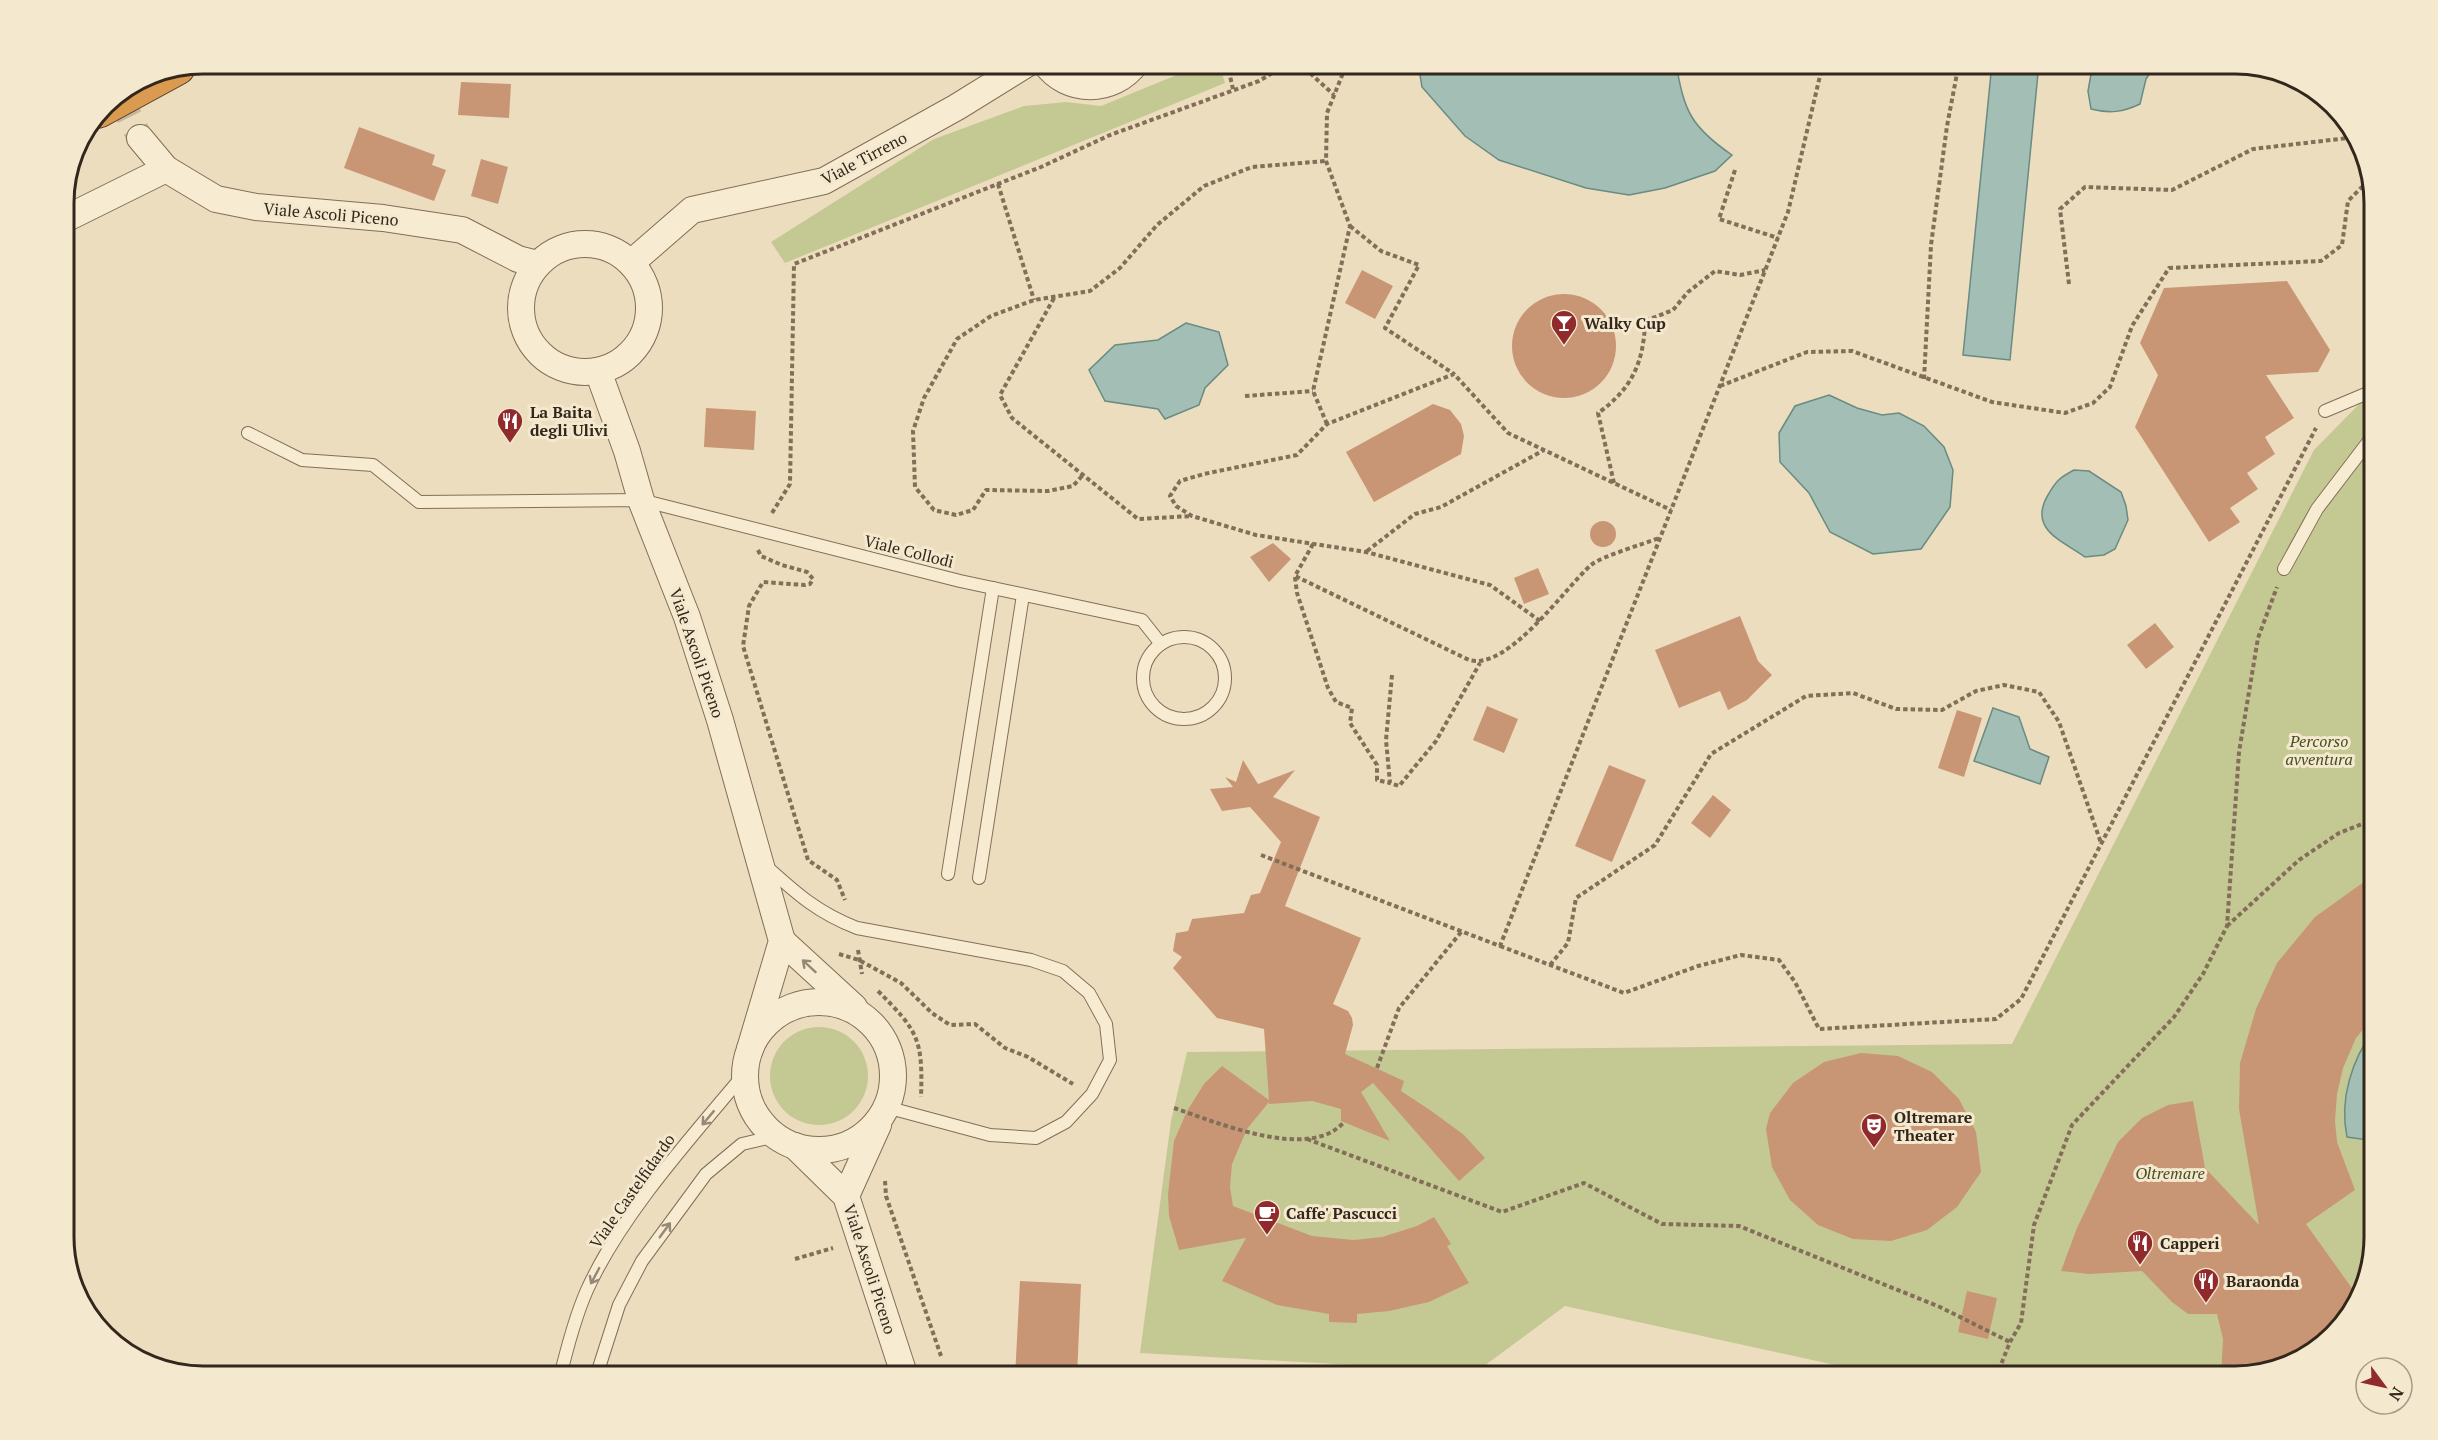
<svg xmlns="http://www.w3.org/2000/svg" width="2438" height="1440" font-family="'PT Serif',serif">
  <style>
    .green { fill: #c4c993 }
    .water { fill: #a2beb5; stroke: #6a8b82; stroke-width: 1.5 }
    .building { fill: #c99675 }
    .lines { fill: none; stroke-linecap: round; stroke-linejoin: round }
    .street-tunnel { stroke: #c7b99e; stroke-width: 26; stroke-dasharray: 26 13; stroke-linecap: butt }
    .lane-casing { stroke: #836e58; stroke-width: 14 }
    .street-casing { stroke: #836e58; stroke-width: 28 }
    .highway-casing { stroke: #513c2c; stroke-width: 35 }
    .path { stroke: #836e58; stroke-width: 4; stroke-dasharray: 4.5 3; stroke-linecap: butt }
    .lane { stroke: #f7ebd1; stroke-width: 12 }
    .street { stroke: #f7ebd1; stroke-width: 26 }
    .highway { stroke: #da9a50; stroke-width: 33 }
    .oneway { stroke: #958976 }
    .labels { text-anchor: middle; stroke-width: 6; stroke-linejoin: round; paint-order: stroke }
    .street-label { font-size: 16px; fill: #33271c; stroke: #f4e8ce }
    .poi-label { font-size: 16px; font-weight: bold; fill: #33271c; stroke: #f4e8ce; text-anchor: start }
    .park-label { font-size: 16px; font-style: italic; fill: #454f23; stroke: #f4e8ce }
    .rim { fill: none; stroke: #33271c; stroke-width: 3 }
  </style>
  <rect width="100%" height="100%" fill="#ecddbe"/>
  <g class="green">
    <polygon points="1206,63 1219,63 1225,83 785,263 771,242 934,139 1024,106 1066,102 1101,106"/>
    <polygon points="2375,388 2375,1238 2356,1307 2305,1358 2236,1377 1890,1377 1565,1306 1476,1372 1140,1353 1171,1121 1187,1052 2012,1044 2314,450"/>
    <circle cx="819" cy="1076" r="49"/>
  </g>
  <g class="water">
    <path d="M1418 63H1676C1684 111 1691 127 1732 155L1715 171 1665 188 1629 195 1586 188 1499 160 1465 136 1422 87Z"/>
    <polygon points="1992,63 2039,63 2010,360 1963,355"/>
    <path d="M2093 63H2157L2146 79 2140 104C2123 112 2110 114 2091 109L2088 91Z"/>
    <polygon points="1186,323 1219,332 1228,365 1205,388 1199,405 1165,419 1158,409 1105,401 1089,370 1115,345 1158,340"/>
    <polygon points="1829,395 1857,408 1882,415 1899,413 1924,426 1944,447 1953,470 1950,507 1921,549 1873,554 1830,532 1809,493 1780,462 1779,433 1795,406"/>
    <path d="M2074 470 2089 471 2121 492 2126 506 2128 520 2115 549 2104 555 2085 557C2061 540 2028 529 2048 495 2056 481 2059 478 2074 470Z"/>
    <polygon points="1993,708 2019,717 2030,749 2049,757 2040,784 1974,761"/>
    <path d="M2375 1028V1141L2347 1137C2339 1099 2352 1059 2375 1028Z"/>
  </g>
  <g class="building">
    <polygon points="461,82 511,84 509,118 458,115"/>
    <polygon points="359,127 435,155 432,165 446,170 434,201 344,168"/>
    <polygon points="481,159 508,167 498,204 471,196"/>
    <polygon points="1362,270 1393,286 1375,319 1345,303"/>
    <polygon points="2287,281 2330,350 2318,372 2266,375 2294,418 2265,437 2275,454 2247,473 2258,489 2230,508 2240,522 2209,542 2135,427 2158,375 2140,343 2164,288"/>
    <circle cx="1564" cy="346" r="52"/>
    <polygon points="1433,404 1450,410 1461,424 1464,436 1461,454 1374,502 1346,452"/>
    <polygon points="706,408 756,411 754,450 704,447"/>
    <circle cx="1603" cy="534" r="13"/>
    <polygon points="1273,543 1291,559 1269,582 1250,557"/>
    <polygon points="1538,568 1549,594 1524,604 1514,578"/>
    <polygon points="1740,616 1758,661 1772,675 1747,700 1728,710 1720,691 1679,708 1655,650"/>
    <polygon points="2155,623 2174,647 2146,669 2127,645"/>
    <polygon points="1487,706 1518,719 1504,753 1473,740"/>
    <polygon points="1957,710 1982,718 1964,777 1938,768"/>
    <polygon points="1243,760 1258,784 1295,770 1273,797 1320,817 1285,906 1361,938 1333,1004 1348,1011 1352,1018 1353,1025 1345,1054 1404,1081 1401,1091 1430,1110 1464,1135 1485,1158 1459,1181 1373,1083 1361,1092 1390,1141 1341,1121 1341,1109 1312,1101 1269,1104 1269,1102 1247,1129 1232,1164 1230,1187 1233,1206 1312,1236 1354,1240 1382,1237 1417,1226 1434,1217 1451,1244 1447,1246 1469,1283 1429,1302 1389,1311 1357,1314 1357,1323 1329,1322 1329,1314 1277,1305 1222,1281 1246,1238 1179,1250 1169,1216 1168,1194 1174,1141 1187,1111 1204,1084 1222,1066 1269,1100 1264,1029 1217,1018 1173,968 1182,957 1173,951 1176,933 1188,931 1192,919 1244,913 1251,895 1260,893 1281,842 1250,807 1222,811 1210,789 1233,787 1225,777 1236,782"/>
    <polygon points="1609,765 1646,780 1612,862 1575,846"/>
    <polygon points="1713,795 1731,810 1710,838 1691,823"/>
    <polygon points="2375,874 2375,1015 2356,1038 2343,1068 2337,1094 2335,1121 2337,1142 2355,1190 2306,1224 2359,1298 2356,1307 2305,1358 2236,1377 2221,1377 2223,1339 2217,1314 2188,1314 2172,1302 2142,1271 2089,1274 2061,1271 2077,1228 2118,1142 2142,1118 2168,1105 2193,1101 2205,1168 2259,1225 2239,1109 2240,1063 2256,1009 2277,963 2315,917"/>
    <polygon points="1861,1053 1898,1056 1932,1072 1959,1099 1976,1132 1981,1172 1957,1207 1927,1230 1891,1241 1853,1239 1818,1225 1790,1200 1772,1167 1766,1129 1770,1113 1793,1083 1824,1062"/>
    <polygon points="1020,1281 1081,1284 1077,1377 1015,1377"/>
    <polygon points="1967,1291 1997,1298 1988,1339 1958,1332"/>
  </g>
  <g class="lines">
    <polyline class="street-tunnel" points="118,94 140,138"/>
    <g class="lane-casing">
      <g id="lane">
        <polyline points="1134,69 1167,63"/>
        <polyline points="2325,411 2375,390"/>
        <polyline points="248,433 302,460 373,465 419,502 641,500 960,581 1142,620 1161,644"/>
        <polyline points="2284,569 2317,509 2375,433"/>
        <circle cx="1184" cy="678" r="41"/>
        <path d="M766 866C797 894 818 913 857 928L1031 960 1063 971 1089 993 1106 1024 1110 1060 1092 1094 1066 1122 1036 1138 990 1135 886 1107"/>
        <polyline points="948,874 993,588"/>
        <polyline points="979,878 1023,595"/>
        <path d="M560 1377C567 1348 575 1317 587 1290 622 1213 691 1138 745 1073"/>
        <polyline points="596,1377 619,1305 642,1261 706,1174 742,1144 776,1136"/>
        <polyline points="935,1377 947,1374"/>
      </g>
    </g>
    <g class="street-casing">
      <g id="street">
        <path d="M1045 63C1067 94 1113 94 1136 63"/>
        <polyline points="140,138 166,169 216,199 256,207 383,218 462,230 518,259 538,264"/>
        <polyline points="63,220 166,169"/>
        <circle cx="585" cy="308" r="64"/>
        <polyline points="631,263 692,210 824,181 957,107 1028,63"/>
        <polyline points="598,371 627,451 641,500 687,617 720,720 782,941 750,1049"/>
        <polyline points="782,941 854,1007"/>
        <circle cx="819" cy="1076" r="74"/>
        <polyline points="795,1146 846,1196 905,1377"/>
        <polyline points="846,1196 878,1125"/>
      </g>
    </g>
    <g class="highway-casing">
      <polyline id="highway" points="99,111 178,68"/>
    </g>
    <g class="path">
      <polyline points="1227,63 1233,89"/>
      <polyline points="1299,63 1334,95"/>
      <polyline points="1735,170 1719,219 1778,238"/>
      <polyline points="998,184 1034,300"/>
      <polyline points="1350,226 1381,251 1419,265 1385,328 1454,374"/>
      <polyline points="2069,284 2060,209 2085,187 2172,190 2253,149 2357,137"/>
      <polyline points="1054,298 1000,395 1012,418 1138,519 1192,516"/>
      <polyline points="1924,379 1931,245 1947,126 1959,63"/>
      <polyline points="1720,386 1807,352 1852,351 1992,402 2065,413 2093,403 2110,387 2132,326 2169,268 2321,261 2342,245 2348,201 2363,186 2372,186"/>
      <polyline points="1245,396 1313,391"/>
      <polyline points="1327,424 1313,391 1350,226 1326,161 1327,113 1347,63"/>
      <polyline points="1082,476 1073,486 1048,491 986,490 973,510 956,515 934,510 915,487 913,431 924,398 957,339 991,316 1034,300 1090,291 1120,268 1157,225 1204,186 1252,167 1326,161"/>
      <path d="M1614 483 1598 413C1632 389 1644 362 1645 321L1673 310 1688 292 1715 271 1740 275 1765 270"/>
      <polyline points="772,513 790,484 794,264 1041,167 1110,135 1259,81 1289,63"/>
      <path d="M1313 544 1295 576 1469 660C1508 671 1564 589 1591 565 1602 556 1644 544 1659 538"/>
      <polyline points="758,550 761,556 782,565 807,572 813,579 810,584 805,585 763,582 749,606 743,646 808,860 837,880 845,900"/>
      <polyline points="1367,551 1415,514 1441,507 1544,450"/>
      <polyline points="1295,577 1297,593 1328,688 1336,702 1352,708 1350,723 1377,765 1377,780 1390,783"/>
      <polyline points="1540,621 1490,585 1366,552 1256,535 1192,516 1176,506 1170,496 1180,481 1204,474 1297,455 1327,424 1454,374 1508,433 1671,510"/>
      <polyline points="1392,675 1386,740 1390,783 1399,786 1436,741 1480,663"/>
      <polyline points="1261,855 1500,946 1788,212 1823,63"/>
      <polyline points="2227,926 2299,860 2339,833 2375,819"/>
      <polyline points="1500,946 1624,993 1698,966 1741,955 1779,960 1795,982 1819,1029 1996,1019 2021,999 2316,428"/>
      <polyline points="858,950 862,974"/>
      <polyline points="839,954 859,960 901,983 932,1013 950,1025 975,1024 1005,1048 1028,1057 1073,1084"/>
      <polyline points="1550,965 1568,943 1576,898 1655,845 1711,754 1806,696 1853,693 1896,709 1942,710 1976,691 2004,685 2039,692 2059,722 2101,843"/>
      <path d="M878 991C918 1031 923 1039 921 1097"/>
      <polyline points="1377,1068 1399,1008 1462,931"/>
      <path d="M1174 1108C1216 1122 1309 1162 1344 1122"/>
      <polyline points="1307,1139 1502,1212 1584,1183 1662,1224 1739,1226 1940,1307 2010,1342"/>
      <polyline points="885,1181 886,1196 941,1356"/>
      <polyline points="795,1259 833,1248"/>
      <polyline points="1996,1377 2010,1342 2021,1323 2034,1225 2072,1125 2174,1017 2203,974 2227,926 2239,752 2258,638 2277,587"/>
    </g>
    <use href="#lane" class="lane"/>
    <use href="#street" class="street"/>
    <use href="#highway" class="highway"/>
  </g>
  <defs><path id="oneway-shaft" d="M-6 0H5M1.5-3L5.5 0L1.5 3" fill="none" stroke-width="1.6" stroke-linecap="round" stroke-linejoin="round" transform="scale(1.5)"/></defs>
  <g class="oneway">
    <use href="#oneway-shaft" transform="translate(809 966) rotate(-137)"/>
    <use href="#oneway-shaft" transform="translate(708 1118) rotate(130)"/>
    <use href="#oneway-shaft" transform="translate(665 1230) rotate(-54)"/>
    <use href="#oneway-shaft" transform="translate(595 1276) rotate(118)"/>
  </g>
  <defs>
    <g id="bar-pin" transform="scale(1.35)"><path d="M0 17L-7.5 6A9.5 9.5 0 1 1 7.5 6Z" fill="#902a2d" stroke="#f4e8ce"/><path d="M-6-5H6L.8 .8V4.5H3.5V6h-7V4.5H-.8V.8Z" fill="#fff"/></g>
    <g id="restaurant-pin" transform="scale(1.35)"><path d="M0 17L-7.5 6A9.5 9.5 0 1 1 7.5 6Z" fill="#902a2d" stroke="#f4e8ce"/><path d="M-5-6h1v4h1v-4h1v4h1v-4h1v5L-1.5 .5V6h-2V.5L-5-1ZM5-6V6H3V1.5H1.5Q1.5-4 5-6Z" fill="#fff"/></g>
    <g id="theatre-pin" transform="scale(1.35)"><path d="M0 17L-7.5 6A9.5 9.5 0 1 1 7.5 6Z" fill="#902a2d" stroke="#f4e8ce"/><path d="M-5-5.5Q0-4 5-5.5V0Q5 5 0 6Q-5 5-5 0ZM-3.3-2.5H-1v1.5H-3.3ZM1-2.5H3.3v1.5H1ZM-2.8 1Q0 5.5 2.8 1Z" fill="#fff"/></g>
    <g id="cafe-pin" transform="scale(1.35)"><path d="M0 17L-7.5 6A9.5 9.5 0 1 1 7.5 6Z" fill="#902a2d" stroke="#f4e8ce"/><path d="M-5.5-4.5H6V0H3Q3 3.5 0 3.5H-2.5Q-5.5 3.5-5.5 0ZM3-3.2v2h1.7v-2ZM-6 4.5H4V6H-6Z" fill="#fff"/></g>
  </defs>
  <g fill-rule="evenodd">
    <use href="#bar-pin" x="1564" y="323"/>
    <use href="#restaurant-pin" x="510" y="421"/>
    <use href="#theatre-pin" x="1874" y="1126"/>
    <use href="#cafe-pin" x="1267" y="1213"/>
    <use href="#restaurant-pin" x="2140" y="1243"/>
    <use href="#restaurant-pin" x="2206" y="1281"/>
  </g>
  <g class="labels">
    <g class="street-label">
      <text transform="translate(864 158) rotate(-28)" y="6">Viale Tirreno</text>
      <text transform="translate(331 214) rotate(5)" y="6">Viale Ascoli Piceno</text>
      <text transform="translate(909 551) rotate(14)" y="6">Viale Collodi</text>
      <text transform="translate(697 653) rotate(71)" y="6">Viale Ascoli Piceno</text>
      <text transform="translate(632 1191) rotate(-55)" y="6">Viale Castelfidardo</text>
      <text transform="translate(870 1269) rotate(72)" y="6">Viale Ascoli Piceno</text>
    </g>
    <g class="poi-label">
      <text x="1584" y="329">Walky Cup</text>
      <text x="530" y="418">La Baita<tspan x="530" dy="18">degli Ulivi</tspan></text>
      <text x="1894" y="1123">Oltremare<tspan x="1894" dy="18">Theater</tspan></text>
      <text x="1286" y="1219">Caffe' Pascucci</text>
      <text x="2160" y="1249">Capperi</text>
      <text x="2226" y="1287">Baraonda</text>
    </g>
    <g class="park-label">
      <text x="2319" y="747">Percorso<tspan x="2319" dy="18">avventura</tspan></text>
      <text x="2170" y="1179">Oltremare</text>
    </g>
  </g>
  <path d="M0 0H2438V1440H0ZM203 74H2235A129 129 0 0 1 2364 203V1237A129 129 0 0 1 2235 1366H203A129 129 0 0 1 74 1237V203A129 129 0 0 1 203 74Z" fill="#f4e8ce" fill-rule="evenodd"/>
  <path class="rim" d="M203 74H2235A129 129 0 0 1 2364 203V1237A129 129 0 0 1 2235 1366H203A129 129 0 0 1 74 1237V203A129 129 0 0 1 203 74Z"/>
  <g transform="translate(2384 1386) rotate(123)"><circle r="28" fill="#f4e8ce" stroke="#a79b87" stroke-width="1.5"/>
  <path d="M0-4.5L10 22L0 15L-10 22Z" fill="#902a2d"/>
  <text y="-9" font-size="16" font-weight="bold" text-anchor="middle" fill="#33271c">N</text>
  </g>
</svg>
